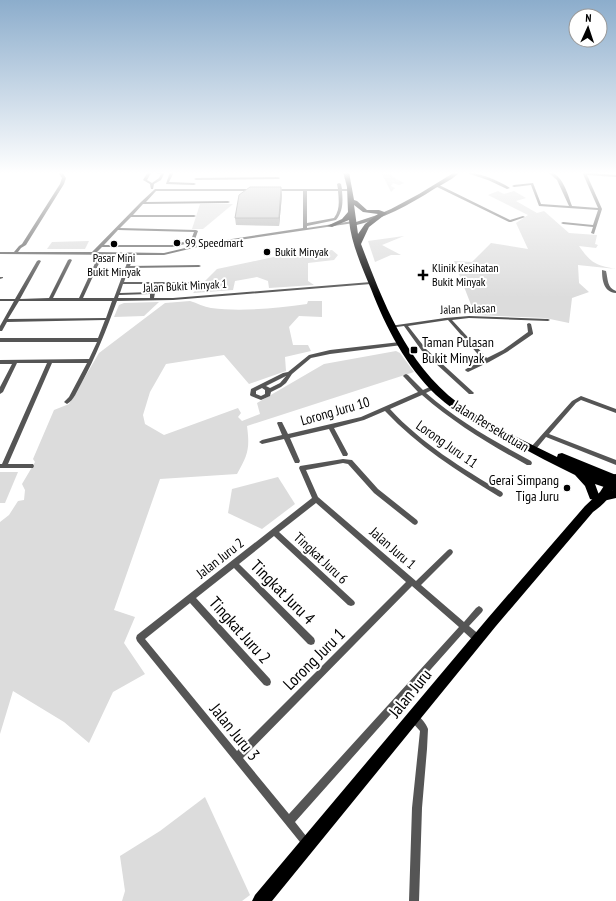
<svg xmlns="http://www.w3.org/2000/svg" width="616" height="901" font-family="'PT Sans Narrow',sans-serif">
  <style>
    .green { fill: #dcdcdc }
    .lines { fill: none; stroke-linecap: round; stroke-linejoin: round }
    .minor { fill: #555; fill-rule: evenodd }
    .secondary { fill: #222; fill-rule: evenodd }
    .primary { fill: #000; fill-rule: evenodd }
    .trunk { fill: #000; fill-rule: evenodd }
    .wall { fill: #a9a9a9 }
    .shaded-wall { fill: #898989 }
    .building { fill: #c4c4c4; stroke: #898989 }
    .poi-dot { fill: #000; stroke: #fff; stroke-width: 1.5 }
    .labels { text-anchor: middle; stroke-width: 4; stroke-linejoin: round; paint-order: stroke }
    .far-poi-label { font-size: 12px; fill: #000; stroke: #fff; text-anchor: start }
    .far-street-label { font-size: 12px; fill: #000; stroke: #fff }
    .poi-label { font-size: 14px; fill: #000; stroke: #fff; text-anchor: start }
    .street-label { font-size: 14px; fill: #000; stroke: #fff }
    .near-street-label { font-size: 17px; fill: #000; stroke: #fff }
  </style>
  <rect width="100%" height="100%" fill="#fff"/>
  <g class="green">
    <polygon points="368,172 389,172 396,179 404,183 399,185 393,183 391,186 395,188 391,192 382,174"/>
    <path d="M498 191 504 194 514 191 526 198 516 201 537 213 544 211 569 233 597 235 595 244 598 245 596 248 579 246C591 263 595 265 616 269L578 265 579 283 589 292 572 298 569 323 545 318 475 315 454 261 472 262 491 243 528 249 516 223 528 215 488 195Z"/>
    <polygon points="200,204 233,204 203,229 192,229"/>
    <polygon points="404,236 382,245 401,255 391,255 375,262 368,241"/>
    <polygon points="89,241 85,249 47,249 52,242"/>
    <polygon points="332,250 338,255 334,260 308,263 308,281 314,285 269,288 268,281 257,277 235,281 233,290 193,293 217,269 283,255"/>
    <path d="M190 301C197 303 204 307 211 308 242 312 276 308 307 304L308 301H322V317L299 316 289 327 293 345H308L311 351 285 357 286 371 249 384 224 355 166 364 150 392 143 415 145 424 164 435 238 408 241 413 238 417 242 421 260 414 257 403 324 364 396 351 400 353 414 372 247 426C250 449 248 454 237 474L160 479 114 610 135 617 124 643 145 674 113 692 89 743 64 722 13 691 0 734V522L9 515 18 501 24 500 25 490 22 484 35 462 33 459 54 410 69 404 99 353 165 303Z"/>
    <polygon points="159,302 144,316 114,317 119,305 124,303"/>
    <polygon points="0,472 18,472 5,503 0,503"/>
    <polygon points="278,477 295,504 262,529 228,513 232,489"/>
    <polygon points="205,797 250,895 242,901 122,901 125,891 120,856 160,831"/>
  </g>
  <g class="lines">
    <g class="minor">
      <path d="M58 172H62L66 178 64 184 26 245 21 248 18 252H92L141 202 155 189H254L256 190 254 191H156L146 202 228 201 230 202 228 203 143 204 133 215H194L196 216 194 217H131L120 228 196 230 198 231 194 242 172 247H102L97 252 164 253 206 243 303 228V191H275L273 190 274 189H338L337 184 339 183 341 184 342 189H349L351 190 349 191H342C343 202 343 211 336 220L307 226V228L353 221H354V223L206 245 164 255H134L130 266 199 265 201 266 199 267 129 268 124 282H190L192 283 190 284H123L120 293 153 292 155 293 154 298H173L371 282 373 283 371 284 173 300 117 301C106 330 96 357 81 384 77 391 74 400 67 404L64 402 69 397 87 363H52L8 464H33L34 466 33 468H0V464H2L47 363H17L3 392 0 394V387L12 364H0V360L89 359 97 342H0V338H98L105 320 7 322 2 331H0V326L14 301H0V299H15L37 261 39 260 41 261 20 299 49 298 68 260 70 259 72 260 53 298H79L97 259 99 258 101 259 83 298H114L130 255 0 254V252H14L19 246 22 244 60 184 62 178ZM307 191H338C339 201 340 210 334 218L307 223ZM118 230 194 232 191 240 172 245H104ZM150 294V298H118L119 295ZM19 301H112L106 318 8 319Z"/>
      <path d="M148 172H165L161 180 154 184 153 189H151L150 184 143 180ZM151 173 161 174 159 178 152 183 147 180Z"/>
      <polygon points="170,172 174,172 169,182 194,183 196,184 194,185 166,184"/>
      <path d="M464 172C478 172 498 180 510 188L507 189 488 180Z"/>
      <path d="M548 172C562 172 568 195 572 206L598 208 583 174 581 172 616 175V177L587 175 602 209 594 234 591 233 593 227 563 224 561 223 563 222 593 225 598 210 539 206 531 185 514 187 512 186 514 185 533 183 541 204 569 206 557 180Z"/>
      <polygon points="278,177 280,178 279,179 196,180 194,179 196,178"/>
      <polygon points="435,184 437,184 510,220 523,216 525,217 511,222 509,222 435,186"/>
      <path d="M602 270 606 271C608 279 607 288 616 291V293C604 292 602 281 602 270Z"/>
      <polygon points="0,277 3,277 3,278 0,279"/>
      <polygon points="469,316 548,319 550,320 548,321 469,318 452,320 487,358 503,350 528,332 527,324 529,323 531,324 533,333 533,334 507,352 489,362 468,372 466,371 465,370 466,369 483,360 448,320 408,326 426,349 473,392 474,393 473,394 469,394 422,351 404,326 390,328 388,327 390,326 445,318"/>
      <path d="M400 342 403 344 402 345 330 354 311 358 292 374 286 383 281 387 271 392 270 396 261 400 251 396 250 395 251 389 283 373 288 372 309 355 330 350ZM286 376 280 383 270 388 266 386ZM262 388 265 390V394L261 396 256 394V391Z"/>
      <path d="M406 374 408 375 423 390 432 386H436L437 387 436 388 426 393C458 421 494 441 531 461L532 463 531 465H527C489 444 454 423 422 395L390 409C422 444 462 468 502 492L503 494 502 496 500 497 498 496C457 471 418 446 385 411L364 420 334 428 348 454 347 456H343L329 429 290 438 300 461 299 463H295L294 461 284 439 262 444 259 442 262 440 282 435 277 423 278 422H282L288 434 361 417 418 392 404 377 403 376 404 375Z"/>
      <polygon points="581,396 616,409 616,413 581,400 576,403 549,434 616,460 616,465 546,437 536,449 532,449 531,447 572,401"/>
      <path d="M343 459 352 460 378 489 417 520 418 522 417 524 415 525 413 524 374 493 348 464 343 463 306 470 318 497 416 581 448 550 450 549 452 550 453 552 452 554 421 585 464 622 476 608 479 606 482 608 483 610 482 612 469 626 481 636 482 639 481 642 478 643 475 642 464 632 295 822 310 841 312 844 310 847 307 849 304 847 137 641 136 638 137 635 312 498 299 468 300 466ZM316 503 406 582 237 751 145 639 190 603 264 685 267 686 270 685 271 682 270 679 196 598 234 568 308 644 311 645 314 644 315 641 314 638 239 564 274 536 348 605 351 606 354 605 355 603 354 601 279 532ZM412 586 459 627 289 814 243 758Z"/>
      <path d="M414 714C420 716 426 723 428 729L427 749 422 808 419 901H409L412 808 420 731 411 721 410 718 411 715Z"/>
    </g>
    <path class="secondary" d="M455 172H460C453 179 443 184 434 189 409 205 383 219 353 226L350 224 377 215 391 209 419 194Z"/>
    <path class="primary" d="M616 474C616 492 607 502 593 512L496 626 272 901H252L255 895 488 618 585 506 600 492 611 475Z"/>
    <path class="trunk" d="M343 172H349L354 200 357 201 367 210H379L387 213 369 227 361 244C385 307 409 371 468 410 496 428 527 442 557 457L558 454 562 453 616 475V498L603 501 598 498 594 500 590 499 585 486 575 475C554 465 534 454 513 443 486 429 459 416 436 395 406 366 386 328 371 289 362 267 351 243 349 220L332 227 327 226 342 219 348 212 347 187ZM354 205 363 212 378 214 365 224 358 234ZM595 484 613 490 599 495Z"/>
  </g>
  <polygon class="wall" points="281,187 282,195 279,226 236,225 235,218"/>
  <polygon class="shaded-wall" points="281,187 282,195 279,226 279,218"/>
  <polygon class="building" points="250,187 281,187 279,218 235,218 239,195"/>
  <linearGradient id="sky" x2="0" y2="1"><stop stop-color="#8cadcc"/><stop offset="0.58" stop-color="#fff"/><stop offset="1" stop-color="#fff" stop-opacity="0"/></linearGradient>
  <rect width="616" height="298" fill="url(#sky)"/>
  <g class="poi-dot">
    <circle cx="177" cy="243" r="4"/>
    <circle cx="114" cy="244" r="4"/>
    <circle cx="267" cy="252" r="4"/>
    <path d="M421 269h4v4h4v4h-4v4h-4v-4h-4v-4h4z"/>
    <rect x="410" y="346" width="8" height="8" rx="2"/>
    <circle cx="567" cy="488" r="4"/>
  </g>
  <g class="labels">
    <g class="far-poi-label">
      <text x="185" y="247">99 Speedmart</text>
      <text x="275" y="256">Bukit Minyak</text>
      <text x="114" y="262" text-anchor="middle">Pasar Mini<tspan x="114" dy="14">Bukit Minyak</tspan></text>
      <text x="432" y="272">Klinik Kesihatan<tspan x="432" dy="14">Bukit Minyak</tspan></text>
    </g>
    <g class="far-street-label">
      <text transform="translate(185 286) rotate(-3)" y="4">Jalan Bukit Minyak 1</text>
      <text transform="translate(468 309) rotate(-2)" y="4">Jalan Pulasan</text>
    </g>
    <g class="poi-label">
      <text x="422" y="347">Taman Pulasan<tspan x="422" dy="16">Bukit Minyak</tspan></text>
      <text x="559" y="485" text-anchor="end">Gerai Simpang<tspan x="559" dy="16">Tiga Juru</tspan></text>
    </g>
    <g class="street-label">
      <text transform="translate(335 411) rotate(-16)" y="5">Lorong Juru 10</text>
      <text transform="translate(491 426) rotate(31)" y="5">Jalan Persekutuan</text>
      <text transform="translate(447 444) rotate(35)" y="5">Lorong Juru 11</text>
      <text transform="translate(393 548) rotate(41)" y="5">Jalan Juru 1</text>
      <text transform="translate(220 558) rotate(-38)" y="5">Jalan Juru 2</text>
      <text transform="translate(321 558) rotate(43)" y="5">Tingkat Juru 6</text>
    </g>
    <g class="near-street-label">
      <text transform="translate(283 592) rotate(45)" y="6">Tingkat Juru 4</text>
      <text transform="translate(240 630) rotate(48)" y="6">Tingkat Juru 2</text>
      <text transform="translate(314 659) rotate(-45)" y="6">Lorong Juru 1</text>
      <text transform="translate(410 693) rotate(-51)" y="6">Jalan Juru</text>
      <text transform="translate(235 732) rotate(51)" y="6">Jalan Juru 3</text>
    </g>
  </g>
  <g transform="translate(588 28) rotate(3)"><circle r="19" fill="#ffffff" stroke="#999999"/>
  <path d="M0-3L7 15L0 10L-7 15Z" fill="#000000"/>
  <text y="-6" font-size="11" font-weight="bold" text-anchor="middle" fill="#000000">N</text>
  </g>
</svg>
